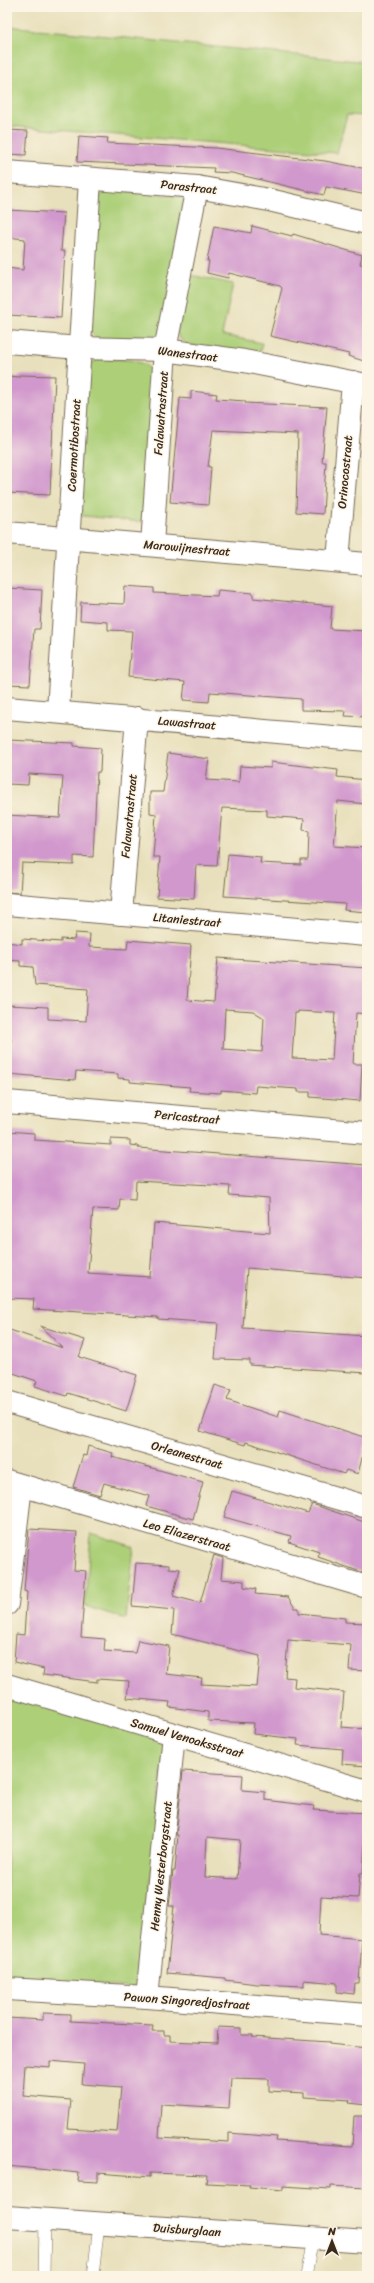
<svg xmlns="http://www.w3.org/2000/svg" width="374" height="2283" font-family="Sriracha,sans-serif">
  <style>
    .green { fill: #accf78; stroke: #747c4b }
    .building { fill: #d198cd; fill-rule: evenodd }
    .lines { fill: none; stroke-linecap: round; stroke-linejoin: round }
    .lane-casing { stroke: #786a55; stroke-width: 12 }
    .street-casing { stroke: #786a55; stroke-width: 24 }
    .secondary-casing { stroke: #786a55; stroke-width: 24 }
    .lane { stroke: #fff; stroke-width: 11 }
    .street { stroke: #fff; stroke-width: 22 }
    .secondary { stroke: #fff; stroke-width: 22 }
    .labels { text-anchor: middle; stroke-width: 3; stroke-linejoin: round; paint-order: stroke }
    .street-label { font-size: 12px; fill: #3b2a1e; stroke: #fcf5e5 }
  </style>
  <rect width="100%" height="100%" fill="#fcf5e5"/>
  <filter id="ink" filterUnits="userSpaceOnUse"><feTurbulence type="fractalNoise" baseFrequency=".025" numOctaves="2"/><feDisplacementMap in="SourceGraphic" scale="8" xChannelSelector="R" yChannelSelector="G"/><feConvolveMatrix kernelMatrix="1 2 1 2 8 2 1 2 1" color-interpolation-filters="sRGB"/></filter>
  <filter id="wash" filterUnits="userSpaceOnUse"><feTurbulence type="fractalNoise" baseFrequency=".012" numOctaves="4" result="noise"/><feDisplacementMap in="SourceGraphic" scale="16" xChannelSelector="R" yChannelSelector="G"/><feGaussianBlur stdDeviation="0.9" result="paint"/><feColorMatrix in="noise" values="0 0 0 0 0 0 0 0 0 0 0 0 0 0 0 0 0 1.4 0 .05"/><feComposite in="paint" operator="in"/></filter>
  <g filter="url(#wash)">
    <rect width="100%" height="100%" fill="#e8e0bc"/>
    <g class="green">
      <polygon points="7,26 367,62 367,116 347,115 337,153 7,126"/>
      <polygon points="117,190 184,197 161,331 155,341 98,340 88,330 96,201 102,194"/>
      <polygon points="186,274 233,284 222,335 262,343 259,356 188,345 180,339 177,333"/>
      <path d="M99 359C118 360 144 356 155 375L145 506 142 522 75 515 88 365Z"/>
      <polygon points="91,1533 134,1547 126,1619 85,1606"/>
      <polygon points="7,1692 165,1741 140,1985 135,1988 7,1979"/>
    </g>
    <g id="blocks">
      <g class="building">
        <polygon points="7,130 28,131 26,155 7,154"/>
        <polygon points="79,136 108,138 107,143 216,148 325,161 367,169 367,195 326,187 324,195 232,173 213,172 214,168 77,162"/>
        <polygon points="7,210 64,213 61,251 65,251 61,318 7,315 7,268 23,270 25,239 7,237"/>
        <polygon points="214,226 251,233 252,226 292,236 293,234 362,255 360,264 367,265 367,362 348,356 349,354 270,336 282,288 280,286 229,273 228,278 207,273 209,261 207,261"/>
        <polygon points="19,375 55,376 50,495 7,493 7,376 19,377"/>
        <polygon points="191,391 217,394 216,399 245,401 245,403 327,407 322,462 326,462 323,514 296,512 298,434 213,430 208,467 211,467 208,505 170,502 180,398 191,399"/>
        <polygon points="125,586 154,588 154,593 217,596 218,590 253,593 253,598 332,606 330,629 367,631 367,717 345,716 346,711 301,710 301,699 210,692 209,702 183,700 185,682 128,677 132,631 108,630 108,622 80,620 81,602 124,604"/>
        <polygon points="7,588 42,590 40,629 34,629 30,685 7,684"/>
        <polygon points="7,740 74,743 74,746 101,748 100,772 97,772 93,857 74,856 74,865 22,863 20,893 7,892 7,815 60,818 63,776 29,774 28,785 7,784"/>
        <polygon points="168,753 209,759 206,780 239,782 240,766 271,768 271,762 338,770 337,777 367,780 366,804 338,801 334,846 367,848 366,912 344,910 345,904 224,896 228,854 261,857 260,863 301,865 301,860 308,860 309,831 303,830 304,819 267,816 267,810 222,808 217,866 196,865 194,899 157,897 160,857 153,857 156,814 150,813 150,792 163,792"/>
        <path d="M75 933 90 934 89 947 127 949 128 940 191 945 187 1000 214 1002 218 958 367 968V1014L356 1013 353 1064H362L360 1101 310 1097V1092H298V1089L256 1086 255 1093 221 1090V1093L189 1091 190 1087 130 1082V1079L118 1078V1074L76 1071 75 1080 9 1074 11 1039H7V1005L48 1007V1019L86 1021 88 989 35 985 33 967 20 966V961L7 960V942L22 944V939L61 942V939L74 940ZM225 1009 253 1011 264 1018 262 1052 223 1049ZM298 1011 335 1013 332 1060 292 1058 295 1013H298Z"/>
        <path d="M7 1131 34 1133V1140L111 1145V1139L130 1140V1145L138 1146V1148L367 1165V1278L247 1268 243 1328 367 1336V1373L250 1365V1360L215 1359 218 1323 158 1319V1317L33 1309 34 1299 7 1298ZM136 1181 230 1186 229 1195 269 1198 270 1233 154 1223 150 1277 88 1273 93 1209 119 1210 120 1199 135 1200Z"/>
        <polygon points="40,1326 85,1340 79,1357 137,1375 126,1411 68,1393 67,1396 35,1386 37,1381 7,1371 7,1329 63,1348"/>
        <polygon points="215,1385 231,1390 227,1400 278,1417 280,1410 367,1438 358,1474 346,1470 344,1474 246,1442 245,1445 200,1431"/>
        <polygon points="88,1446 113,1453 112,1457 203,1482 193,1519 146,1506 149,1496 104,1483 100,1495 73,1487 83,1455 86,1456"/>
        <polygon points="232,1491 308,1513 312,1504 367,1523 367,1574 318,1557 319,1552 289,1542 291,1536 224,1517"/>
        <polygon points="29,1529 77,1532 74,1570 86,1571 81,1637 105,1639 104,1651 135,1653 138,1640 169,1646 166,1674 202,1678 201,1684 257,1687 260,1656 172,1634 174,1610 132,1606 136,1563 169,1565 169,1568 180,1569 173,1596 200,1603 214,1555 223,1558 221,1579 244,1581 244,1587 256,1589 255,1594 288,1597 295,1608 299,1608 299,1613 345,1618 345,1622 367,1623 367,1671 349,1670 351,1645 288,1640 285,1677 295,1678 294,1687 344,1692 341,1727 367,1729 367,1766 342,1764 343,1749 297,1745 298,1739 253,1734 254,1723 208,1721 208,1712 169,1707 170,1702 127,1698 129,1681 97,1679 97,1682 43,1675 44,1669 14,1662 16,1634 24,1635 27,1592 24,1591"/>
        <path d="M183 1771 243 1775 242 1790 265 1792V1800L314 1806 313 1810 367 1813 363 1873H360L358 1898 321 1896 319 1935 362 1939 359 1983H355L354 1994 337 1992V1983L304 1980V1986L257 1984 225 1980V1978L167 1973 174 1906H169L173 1871H175L178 1835H176ZM207 1837 240 1840 237 1879 205 1877Z"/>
        <path d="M43 2013 70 2014V2021L153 2025 152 2031H164V2035H170V2041L217 2043 218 2027 241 2028V2035H253L252 2037 329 2042V2044L367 2048V2105L349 2103 350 2100 304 2097V2093L269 2091V2079L231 2078 229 2108 161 2104 159 2138 229 2142V2133L277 2137 276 2141 352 2146 354 2116H367V2188L331 2186V2189L283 2186V2190L249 2187 250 2185 206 2183 207 2175 150 2173V2177L98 2173V2182L78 2181 79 2173 7 2166V2018L43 2020ZM50 2061 84 2064 82 2084 121 2087 117 2132 68 2129 71 2100 23 2096 25 2065 50 2067Z"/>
      </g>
    </g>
  </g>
  <g filter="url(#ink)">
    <use href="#blocks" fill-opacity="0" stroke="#786a55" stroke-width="1"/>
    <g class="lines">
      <g class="lane-casing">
        <g id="lane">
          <polyline points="44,2276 45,2220"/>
          <polyline points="93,2276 99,2224"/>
          <polyline points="306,2276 313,2238"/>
        </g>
      </g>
      <g class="street-casing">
        <g id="street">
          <polyline points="7,172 197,187 269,200 367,223"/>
          <polyline points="7,342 79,348 165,350 244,361 367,385"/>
          <polyline points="7,533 367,564"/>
          <polyline points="152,545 165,350 197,187"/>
          <polyline points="338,561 353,382"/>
          <polyline points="7,708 367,740"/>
          <polyline points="58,712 90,179"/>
          <polyline points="7,904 367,935"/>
          <polyline points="121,914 137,718"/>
          <polyline points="7,1102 367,1133"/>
          <polyline points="7,1402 367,1507"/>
          <polyline points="7,1481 367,1587"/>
          <polyline points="7,1604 21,1486"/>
          <polyline points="7,1685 367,1791"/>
          <polyline points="7,1989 147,1997 367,2015"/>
          <polyline points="147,1997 174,1735"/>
        </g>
      </g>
      <g class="secondary-casing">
        <polyline id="secondary" points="7,2217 367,2242"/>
      </g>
      <use href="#lane" class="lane"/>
      <use href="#street" class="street"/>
      <use href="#secondary" class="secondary"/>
    </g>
  </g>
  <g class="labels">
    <g class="street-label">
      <text transform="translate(189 187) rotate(6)" y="4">Parastraat</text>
      <text transform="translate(188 354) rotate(7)" y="4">Wanestraat</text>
      <text transform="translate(161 413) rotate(-86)" y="4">Falawatrastraat</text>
      <text transform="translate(74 445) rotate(-87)" y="4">Coermotibostraat</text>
      <text transform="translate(345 472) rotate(-85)" y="4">Orinocostraat</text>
      <text transform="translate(187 548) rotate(5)" y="4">Marowijnestraat</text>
      <text transform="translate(187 723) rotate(5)" y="4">Lawastraat</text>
      <text transform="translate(129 816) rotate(-85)" y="4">Falawatrastraat</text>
      <text transform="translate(187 920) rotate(5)" y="4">Litaniestraat</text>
      <text transform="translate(187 1117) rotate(5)" y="4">Pericastraat</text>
      <text transform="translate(187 1455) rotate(16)" y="4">Orleanestraat</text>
      <text transform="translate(187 1535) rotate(16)" y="4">Leo Eliazerstraat</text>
      <text transform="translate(187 1738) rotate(16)" y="4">Samuel Venoaksstraat</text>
      <text transform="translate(161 1866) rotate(-84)" y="4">Henny Westerborgstraat</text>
      <text transform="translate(187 2001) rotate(4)" y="4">Pawon Singoredjostraat</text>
      <text transform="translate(187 2230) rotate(4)" y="4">Duisburglaan</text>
    </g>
  </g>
  <rect width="374" height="2283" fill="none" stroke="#fcf5e5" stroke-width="24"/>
  <g transform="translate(332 2241)" stroke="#fcf5e5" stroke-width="3" paint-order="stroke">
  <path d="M0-3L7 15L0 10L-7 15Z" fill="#3b2a1e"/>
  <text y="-6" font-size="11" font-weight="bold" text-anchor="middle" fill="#3b2a1e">N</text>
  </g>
</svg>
